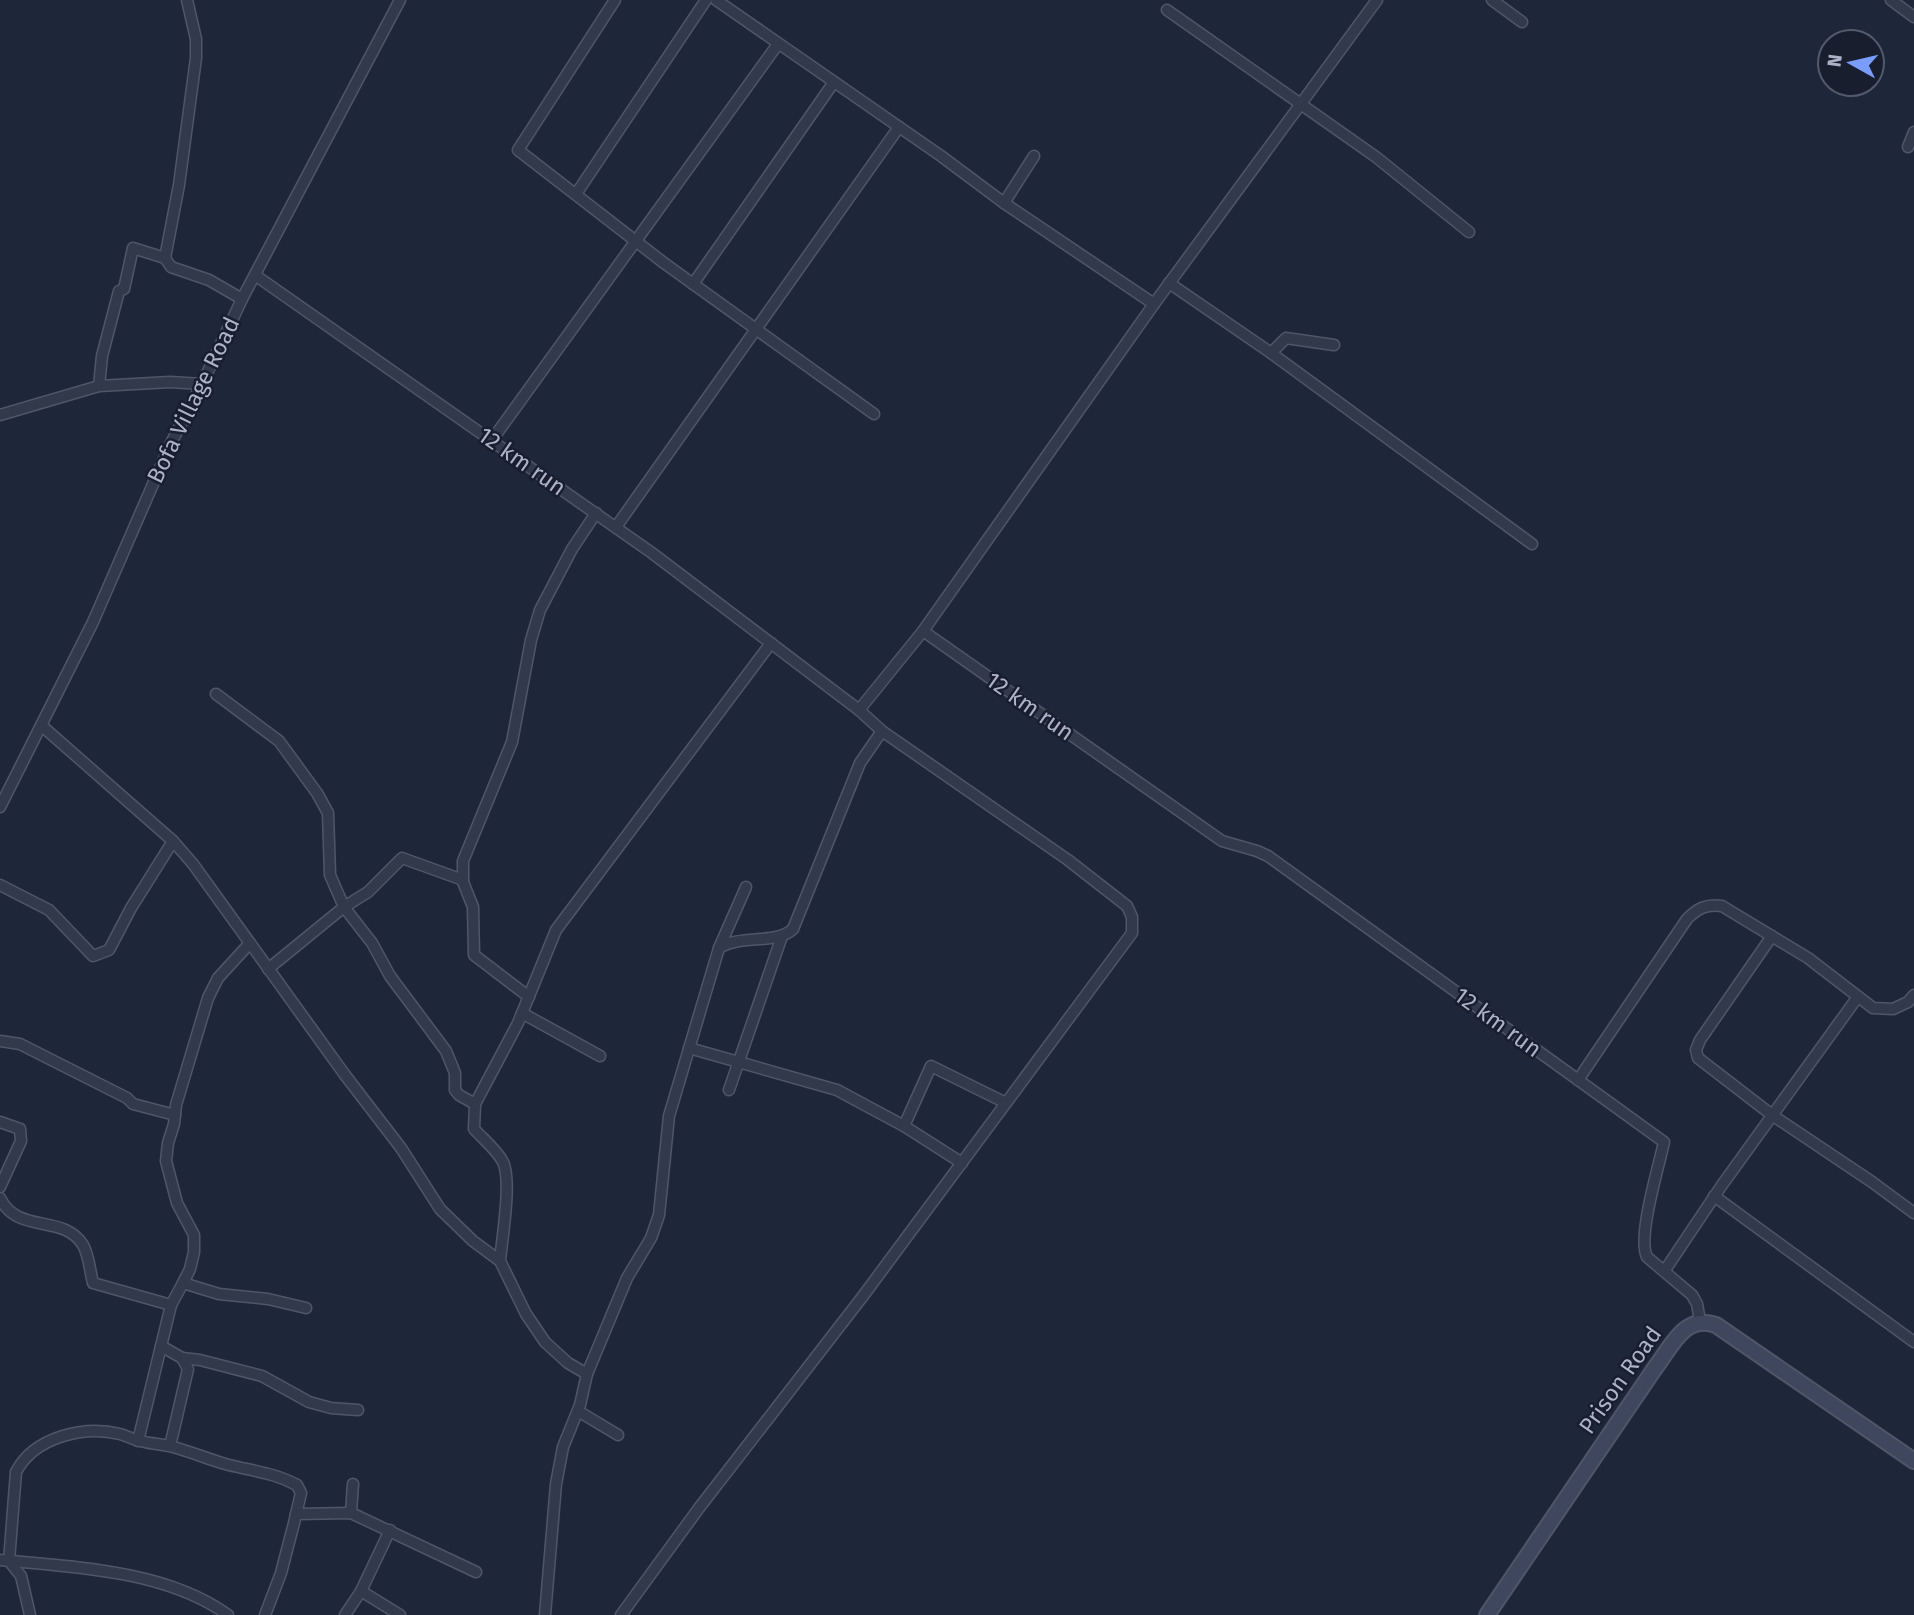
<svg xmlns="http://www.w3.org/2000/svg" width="1914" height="1615" font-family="'Fira Sans',sans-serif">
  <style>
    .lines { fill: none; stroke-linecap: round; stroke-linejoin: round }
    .street-casing { stroke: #4f5668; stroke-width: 13 }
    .secondary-casing { stroke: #4f5668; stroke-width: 18 }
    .street { stroke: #32394a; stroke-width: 10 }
    .secondary { stroke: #3f475e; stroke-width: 14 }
    .labels { text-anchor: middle; stroke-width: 5; stroke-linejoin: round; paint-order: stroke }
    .street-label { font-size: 23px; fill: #acb3c7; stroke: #181e2e }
  </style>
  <rect width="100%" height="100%" fill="#1e273a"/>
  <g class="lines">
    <g class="street-casing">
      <g id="street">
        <polyline points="615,0 518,150 664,263 874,414"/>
        <polyline points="716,0 941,156 1004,203 1154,304"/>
        <polyline points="1492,0 1522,22"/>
        <polyline points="1891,0 1914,17"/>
        <polyline points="1167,10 1376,157 1469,232"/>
        <polyline points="1908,147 1914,132"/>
        <polyline points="576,194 706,0"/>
        <polyline points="1004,203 1034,156"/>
        <polyline points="165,258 179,185 196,58 196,39 187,0"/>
        <path d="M255 275 652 553 859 710 923 631 1222 841 1257 851 1268 856 1664 1142C1659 1166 1637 1237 1647 1257L1692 1295 1697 1304 1700 1321"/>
        <polyline points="1169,283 1271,353 1286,338 1334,345"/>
        <polyline points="693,284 834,82"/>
        <polyline points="1271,353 1532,544"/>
        <polyline points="99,386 102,356 119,291 124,289 133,248 165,258 171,267 209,280 242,299"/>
        <polyline points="0,415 99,386 170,382 202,384"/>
        <polyline points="492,440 778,44"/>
        <polyline points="616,527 899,127"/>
        <polyline points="923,631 1154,304 1377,0"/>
        <polyline points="216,694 279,741 317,793 328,813 330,875 344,907 372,943 390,976 446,1051 455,1073 455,1090 459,1095 475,1104"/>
        <polyline points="42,726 173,841 193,864 345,1075 401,1148 440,1209 473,1241 500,1261 526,1314 545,1342 568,1363 587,1374 580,1405 563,1447 556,1484 545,1615"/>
        <polyline points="0,807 93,622 170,445 202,384 242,299 400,0"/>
        <polyline points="0,885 49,910 93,956 109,950 131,908 173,841"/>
        <polyline points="1772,936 1700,1040 1696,1050 1698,1058 1772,1115 1872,1182 1914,1213"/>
        <polyline points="719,948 746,887"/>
        <polyline points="268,969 344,907 368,892 402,858 463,880"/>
        <polyline points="529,997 474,955 473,907 463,882 463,861 512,742 531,640 540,610 572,549 596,513"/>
        <polyline points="522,1013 600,1056"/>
        <polyline points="0,1041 20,1044 127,1098 133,1104 175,1115"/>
        <polyline points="689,1048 837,1090 904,1126 962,1163"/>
        <path d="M1578 1080 1687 919C1698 908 1706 904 1722 906L1808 958 1873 1008 1893 1009 1908 1002 1914 995"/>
        <polyline points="729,1090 782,936"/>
        <polyline points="0,1122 20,1129 21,1141 0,1187"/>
        <polyline points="904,1126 931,1066 1006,1103"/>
        <polyline points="1714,1196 1914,1342"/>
        <path d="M0 1198C18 1235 63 1213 83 1245 89 1255 90 1272 93 1283L171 1305"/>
        <path d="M500 1261C502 1238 512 1181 503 1162 496 1149 484 1140 474 1129L475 1104 518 1023 556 930 771 643"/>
        <polyline points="1665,1270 1722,1185 1857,998"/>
        <polyline points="183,1283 190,1269 194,1252 194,1235 177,1203 166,1161 168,1143 174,1124 176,1105 208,998 218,978 250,943"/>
        <polyline points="161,1346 182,1358 188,1369 170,1446"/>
        <polyline points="182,1358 200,1360 262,1376 309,1402 331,1408 358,1410"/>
        <path d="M587 1374 627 1278 651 1238 659 1215 669 1116 719 948C741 934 776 945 793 929L860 763 882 731"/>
        <polyline points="578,1411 618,1435"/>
        <polyline points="138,1441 171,1305 183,1283 219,1294 268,1299 306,1308"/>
        <polyline points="351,1513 353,1484"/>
        <polyline points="296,1514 351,1513 476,1572"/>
        <path d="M0 1560C74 1567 166 1570 228 1615"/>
        <polyline points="361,1591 400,1615"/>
        <path d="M30 1615 21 1576 9 1561 16 1472C34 1437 84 1425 120 1434 127 1436 134 1440 141 1441 151 1444 162 1444 173 1447 192 1452 210 1460 229 1465 253 1471 275 1473 297 1485L301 1493 294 1523 281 1573 265 1615"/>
        <polyline points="345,1615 361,1591 390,1530"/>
        <polyline points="621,1615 699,1508 863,1296 1132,933 1132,917 1127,906 1068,860 882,731 859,710"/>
      </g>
    </g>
    <g class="secondary-casing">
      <path id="secondary" d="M1487 1615 1655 1368C1672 1346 1684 1314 1716 1325L1914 1461"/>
    </g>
    <use href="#street" class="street"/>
    <use href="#secondary" class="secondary"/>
  </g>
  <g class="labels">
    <g class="street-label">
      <text transform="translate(193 400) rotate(-64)" y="8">Bofa Village Road</text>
      <text transform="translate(522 461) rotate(35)" y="8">12 km run</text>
      <text transform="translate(1030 706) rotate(35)" y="8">12 km run</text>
      <text transform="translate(1498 1022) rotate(36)" y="8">12 km run</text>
      <text transform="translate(1620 1380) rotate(-55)" y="8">Prison Road</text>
    </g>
  </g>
  <g transform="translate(1851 63) rotate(278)"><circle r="33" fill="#181e2e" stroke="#535a6b" stroke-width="2"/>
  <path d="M0-5L12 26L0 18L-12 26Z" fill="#799dff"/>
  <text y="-10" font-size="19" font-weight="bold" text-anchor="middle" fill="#acb3c7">N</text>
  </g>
</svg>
